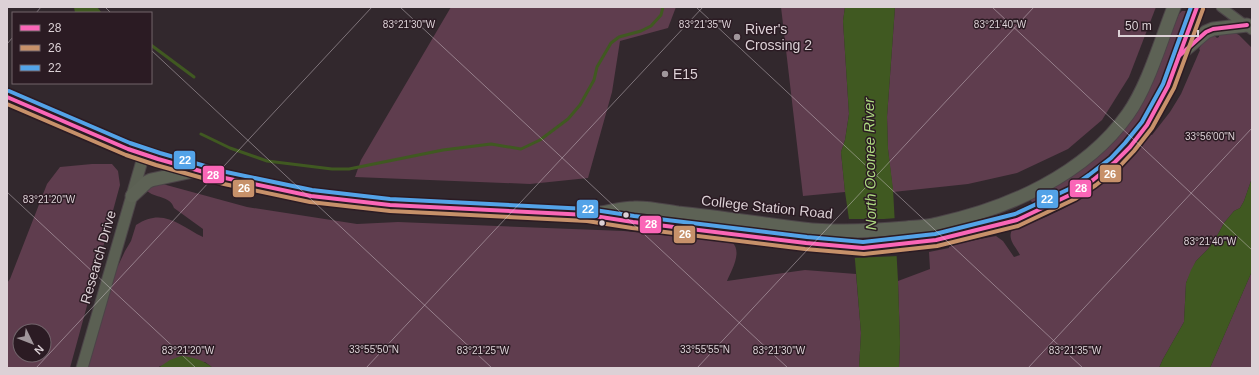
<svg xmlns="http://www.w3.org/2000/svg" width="1259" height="375" font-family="Helvetica,sans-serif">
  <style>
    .green { fill: #5f3d4e; fill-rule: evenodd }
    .water { fill: #405921 }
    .pier { fill: #32282d }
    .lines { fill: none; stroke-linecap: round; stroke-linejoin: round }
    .stream { stroke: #405921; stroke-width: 3 }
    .minor-casing { stroke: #4c4448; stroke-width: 11 }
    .tertiary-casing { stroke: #4c4448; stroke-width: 13 }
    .secondary-casing { stroke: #4c4448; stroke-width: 15 }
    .minor { stroke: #5b6053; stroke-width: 9 }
    .tertiary { stroke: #5b6053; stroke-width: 11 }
    .secondary { stroke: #5d6255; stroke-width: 13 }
    .bus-1-casing { stroke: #2b1b23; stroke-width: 7 }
    .bus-2-casing { stroke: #2b1b23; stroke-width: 7 }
    .bus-3-casing { stroke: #2b1b23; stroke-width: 7 }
    .bus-1 { stroke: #fa66b7; stroke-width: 4 }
    .bus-2 { stroke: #c7916a; stroke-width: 4 }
    .bus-3 { stroke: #53a3e8; stroke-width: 4 }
    .ticks { fill: none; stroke: #dcd1d6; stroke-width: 1; stroke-opacity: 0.45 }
    .poi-dot { fill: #a0969b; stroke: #2b1b23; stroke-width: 1.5 }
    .bus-dot { fill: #dcd1d6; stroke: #2b1b23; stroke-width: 1.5 }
    .labels { text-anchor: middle; stroke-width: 3; stroke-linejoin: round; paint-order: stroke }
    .poi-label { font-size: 14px; fill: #dcd1d6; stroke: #2b1b23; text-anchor: start }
    .street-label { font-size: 14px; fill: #dcd1d6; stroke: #2b1b23 }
    .water-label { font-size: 15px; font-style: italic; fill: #add980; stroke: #2b1b23 }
    .ticks-label { font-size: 10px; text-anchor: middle; fill: #dcd1d6; stroke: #2b1b23; stroke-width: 3; stroke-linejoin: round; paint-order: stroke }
    .line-badge { stroke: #2b1b23; stroke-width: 1.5 }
    .badge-label { font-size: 11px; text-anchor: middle; font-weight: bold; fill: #fff }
  </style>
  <rect width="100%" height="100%" fill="#32282d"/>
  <g class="green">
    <polygon points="451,7 676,7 668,28 620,41 612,92 588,178 530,184 355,177 361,160"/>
    <polygon points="781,7 845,7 843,21 849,114 845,140 841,152 845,192 803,196"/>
    <polygon points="895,7 1156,7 1129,77 1102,120 1068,149 1017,173 968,184 893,192 888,149 887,117"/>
    <path d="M1182 11H1186L1188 14C1179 39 1171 65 1159 89 1139 131 1107 169 1065 191 1059 194 1052 197 1045 200 1043 201 1039 200 1037 202 1035 203 1034 204 1033 205L1030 198 1034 196 1035 198 1040 193 1081 170 1100 154 1118 136 1149 88 1179 14Z"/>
    <path d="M1221 32 1235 33 1239 35 1252 48V178L1244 201 1240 208 1234 211 1224 223 1217 236 1208 249 1196 261 1186 283 1184 322 1163 359 1159 368H899L900 343 898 281 930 269 929 252 949 248V245L996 236 1003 241 1014 257 1020 255C1016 247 1007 239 1012 230 1058 214 1091 197 1125 163 1134 154 1141 144 1149 134L1152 135 1170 112 1181 94 1200 50 1199 49 1203 42 1213 34 1217 38 1219 37V35Z"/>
    <path d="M92 164H112L118 171 120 185 70 368H7V283L10 279 47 184 60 167ZM20 331H44V355H20Z"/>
    <path d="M159 183 247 207 357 224 398 222 624 231 732 242C743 252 731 271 727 281L805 270 856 274 861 333 859 368H213L205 362 160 366 158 368H88L117 268 125 251 131 241 136 225C163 207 179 225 203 237V229L174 208C170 195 155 199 146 190L153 185Z"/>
    <polygon points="1252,271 1252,368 1210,368"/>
  </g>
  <g class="water">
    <polygon points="74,7 97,7 102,13 75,13"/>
    <polygon points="845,7 895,7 887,117 888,149 893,189 898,281 900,343 899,368 859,368 861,333 855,260 845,192 841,152 845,140 849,114 843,21"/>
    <polygon points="1252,178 1252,271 1210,368 1159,368 1163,359 1184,322 1186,283 1191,270 1196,261 1208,249 1217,236 1224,223 1234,211 1240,208 1244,201"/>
    <path d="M181 356C194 357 203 360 213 368H158L170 360Z"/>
  </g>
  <polygon class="pier" points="897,218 899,256 853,258 847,219 884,219"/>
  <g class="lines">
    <g class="stream">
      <polyline points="151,45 194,77"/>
      <polyline points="201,134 230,148 267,161 332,169 349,169 443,150 491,144 521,149 540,140 568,119 580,105 594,80 597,67 611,43 619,37 641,31 651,26 661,15 663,7"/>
    </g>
    <g class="minor-casing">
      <polyline id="minor" points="1221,7 1252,30"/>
    </g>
    <g class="tertiary-casing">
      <polyline id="tertiary" points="82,368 144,154"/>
    </g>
    <g class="secondary-casing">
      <g id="secondary">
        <polyline points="1180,54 1206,32 1213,29 1247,25"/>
        <polyline points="7,97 128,149 158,159 225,178 311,196 390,205 588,215 633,222 806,243 863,248 936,240 1017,220 1072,194 1093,180 1115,162 1130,147 1147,125 1168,86 1197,7"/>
        <polyline points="132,196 147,182 151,180 193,171"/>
        <path d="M600 213C611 212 622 208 634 208 648 207 664 211 678 213 720 217 761 224 803 229 837 233 872 231 906 228 916 227 927 227 937 224 1007 209 1085 175 1128 114 1148 86 1161 40 1174 7"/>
      </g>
    </g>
    <use href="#minor" class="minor"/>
    <use href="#tertiary" class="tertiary"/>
    <use href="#secondary" class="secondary"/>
    <g class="bus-1-casing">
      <g id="bus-1">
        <polyline points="1179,56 1206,32 1213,29 1247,25"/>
        <polyline points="7,97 128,149 158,159 225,178 311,196 390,205 588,215 633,222 806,243 863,248 936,240 1017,220 1072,194 1093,180 1115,162 1130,147 1147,125 1168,86 1197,7"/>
      </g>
    </g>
    <g class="bus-2-casing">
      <polyline id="bus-2" points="7,104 126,155 156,165 224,184 310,202 390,211 587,221 632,228 805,249 864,254 937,246 1018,226 1075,199 1096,185 1119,167 1134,151 1152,128 1174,88 1203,9"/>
    </g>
    <g class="bus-3-casing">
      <polyline id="bus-3" points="9,91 130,143 160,153 226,172 312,190 390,199 588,209 634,216 807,237 863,242 935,234 1015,214 1069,189 1089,175 1111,158 1125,143 1142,122 1163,84 1191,7"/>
    </g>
    <use href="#bus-1" class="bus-1"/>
    <use href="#bus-2" class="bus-2"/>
    <use href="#bus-3" class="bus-3"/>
  </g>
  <path class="ticks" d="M105 7 111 13M400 7 788 368M696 7 1083 368M992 7 1252 250M36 13 41 7M7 44 13 37M151 50 492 368M7 192 196 368M36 368 372 7M366 368 703 7M697 368 1034 7M1028 368 1252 128"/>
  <g class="poi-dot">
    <circle cx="737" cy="37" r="4"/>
    <circle cx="665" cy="74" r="4"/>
  </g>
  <g class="bus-dot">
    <circle cx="626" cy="215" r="3.5"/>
    <circle cx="602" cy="223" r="3.5"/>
  </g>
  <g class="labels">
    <g class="poi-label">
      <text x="745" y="34">River's<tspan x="745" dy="16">Crossing 2</tspan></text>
      <text x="673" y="79">E15</text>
    </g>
    <g class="street-label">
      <text transform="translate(767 207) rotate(6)" y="5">College Station Road</text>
      <text transform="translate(98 257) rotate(-74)" y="5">Research Drive</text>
    </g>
    <g class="water-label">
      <text transform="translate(870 164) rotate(-91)" y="5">North Oconee River</text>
    </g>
  </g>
  <g class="ticks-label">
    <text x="1000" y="28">83°21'40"W</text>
    <text x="409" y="28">83°21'30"W</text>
    <text x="705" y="28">83°21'35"W</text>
    <text x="1210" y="140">33°56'00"N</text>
    <text x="49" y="203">83°21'20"W</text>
    <text x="1210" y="245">83°21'40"W</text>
    <text x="374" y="353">33°55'50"N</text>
    <text x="705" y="353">33°55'55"N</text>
    <text x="188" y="354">83°21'20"W</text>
    <text x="483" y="354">83°21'25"W</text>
    <text x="779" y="354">83°21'30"W</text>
    <text x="1075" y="354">83°21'35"W</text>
  </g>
  <g class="line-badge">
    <rect x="173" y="150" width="23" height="20" rx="4" fill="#53a3e8"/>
    <rect x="1099" y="164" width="23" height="19" rx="4" fill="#c7916a"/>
    <rect x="202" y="165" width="23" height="19" rx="4" fill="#fa66b7"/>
    <rect x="232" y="179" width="23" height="19" rx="4" fill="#c7916a"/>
    <rect x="1069" y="179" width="23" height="19" rx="4" fill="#fa66b7"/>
    <rect x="1036" y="189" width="23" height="20" rx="4" fill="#53a3e8"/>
    <rect x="576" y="199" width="23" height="20" rx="4" fill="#53a3e8"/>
    <rect x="639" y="215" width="23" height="19" rx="4" fill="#fa66b7"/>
    <rect x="673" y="225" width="23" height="19" rx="4" fill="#c7916a"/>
  </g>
  <g class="badge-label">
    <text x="185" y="164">22</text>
    <text x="1110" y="178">26</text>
    <text x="213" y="179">28</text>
    <text x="244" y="192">26</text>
    <text x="1081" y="192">28</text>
    <text x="1047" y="203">22</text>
    <text x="588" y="213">22</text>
    <text x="651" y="228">28</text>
    <text x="685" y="238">26</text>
  </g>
  <rect width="1259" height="375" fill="none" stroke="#dcd1d6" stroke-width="16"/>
  <rect x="12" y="12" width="140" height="72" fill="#2b1b23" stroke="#72646b"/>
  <rect x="20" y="25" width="20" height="6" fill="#fa66b7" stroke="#72646b"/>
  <text x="48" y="32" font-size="12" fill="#dcd1d6">28</text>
  <rect x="20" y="45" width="20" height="6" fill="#c7916a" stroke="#72646b"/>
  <text x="48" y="52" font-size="12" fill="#dcd1d6">26</text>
  <rect x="20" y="65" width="20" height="6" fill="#53a3e8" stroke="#72646b"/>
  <text x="48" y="72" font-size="12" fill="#dcd1d6">22</text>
  <g transform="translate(32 343) rotate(133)"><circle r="19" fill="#2b1b23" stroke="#72646b"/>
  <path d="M0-3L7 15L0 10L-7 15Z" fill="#a0969b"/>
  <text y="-6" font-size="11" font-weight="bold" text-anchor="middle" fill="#dcd1d6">N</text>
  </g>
  <path d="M1119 30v6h79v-6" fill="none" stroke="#dcd1d6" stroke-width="2"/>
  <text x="1125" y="30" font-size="12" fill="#dcd1d6" stroke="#2b1b23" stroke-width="3" paint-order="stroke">50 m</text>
</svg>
